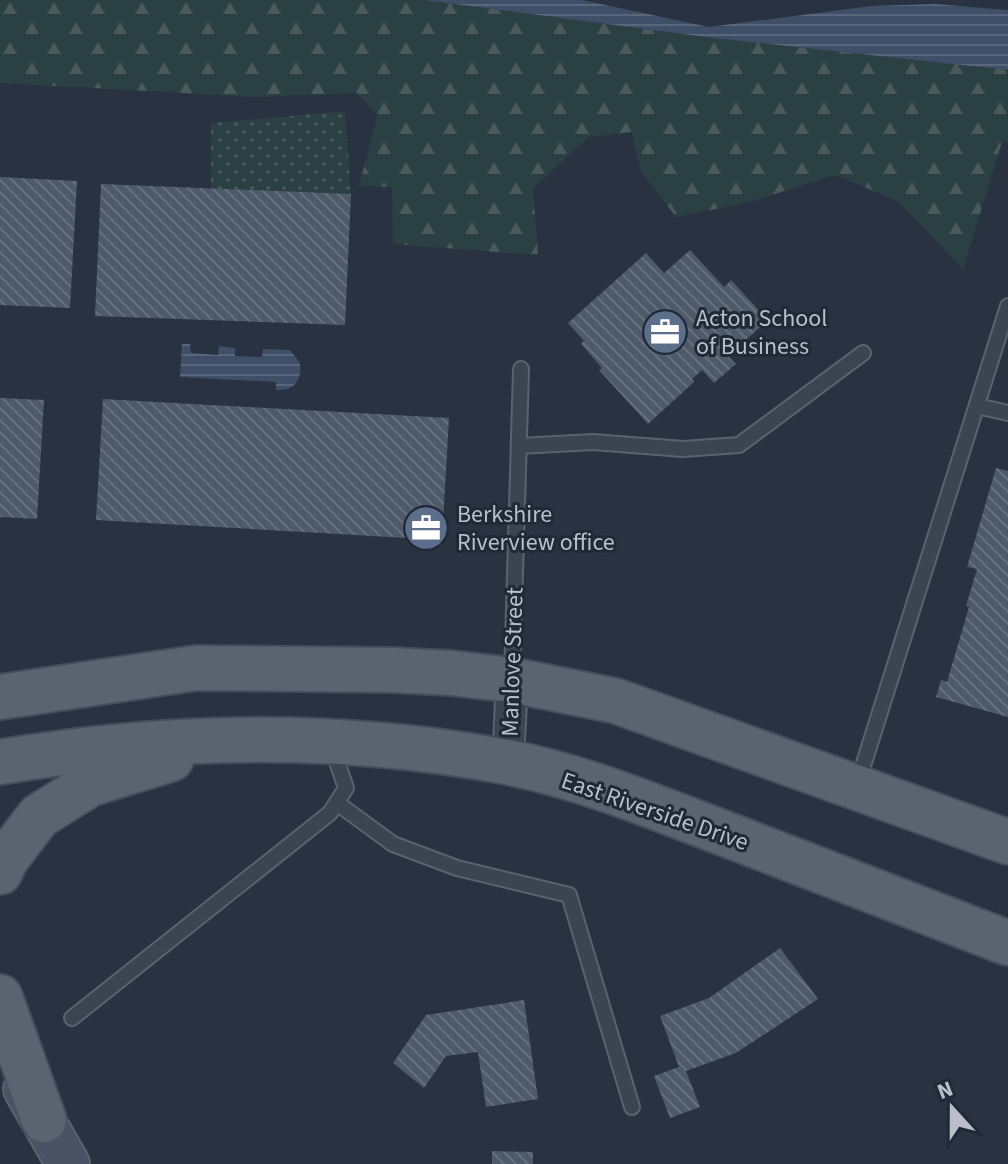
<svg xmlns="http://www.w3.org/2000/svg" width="1008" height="1164" font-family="'Source Sans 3',sans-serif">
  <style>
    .forest { fill: url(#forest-firs) }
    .park { fill: url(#park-dots) }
    .water { fill: url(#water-rules) }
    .pier { fill: #283240 }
    .building { fill: url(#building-back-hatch) }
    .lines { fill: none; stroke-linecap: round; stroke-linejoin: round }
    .lane-casing { stroke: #5a626e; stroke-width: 18 }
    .street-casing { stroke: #5a626e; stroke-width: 34 }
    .secondary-casing { stroke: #5a626e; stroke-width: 46 }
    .primary-casing { stroke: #464d5a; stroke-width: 48 }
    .lane { stroke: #3c4450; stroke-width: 14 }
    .street { stroke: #3c4450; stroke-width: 30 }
    .secondary { stroke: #4a5363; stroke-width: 42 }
    .primary { stroke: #5a6370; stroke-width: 44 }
    .labels { text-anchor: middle; stroke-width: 6; stroke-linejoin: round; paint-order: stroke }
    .poi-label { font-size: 24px; fill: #b9bfca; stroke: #202936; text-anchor: start }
    .street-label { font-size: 24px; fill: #b9bfca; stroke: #202936 }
  </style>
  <defs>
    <pattern id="forest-firs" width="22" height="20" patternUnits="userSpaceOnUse" patternTransform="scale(2)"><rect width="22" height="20" fill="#2b4042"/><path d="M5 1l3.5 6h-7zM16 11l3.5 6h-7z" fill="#485a5c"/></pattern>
    <pattern id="park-dots" width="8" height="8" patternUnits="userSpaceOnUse" patternTransform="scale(2)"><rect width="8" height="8" fill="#2b4042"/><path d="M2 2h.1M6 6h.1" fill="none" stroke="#485a5c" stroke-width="1.8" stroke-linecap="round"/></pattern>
    <pattern id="water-rules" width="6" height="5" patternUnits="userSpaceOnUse" patternTransform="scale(2)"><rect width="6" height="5" fill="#3f4f68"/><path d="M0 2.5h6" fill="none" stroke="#59677c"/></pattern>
    <pattern id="building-back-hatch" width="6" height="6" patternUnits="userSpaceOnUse" patternTransform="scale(2)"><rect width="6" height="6" fill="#4e5969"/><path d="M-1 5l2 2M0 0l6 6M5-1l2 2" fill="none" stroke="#656f7d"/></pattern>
  </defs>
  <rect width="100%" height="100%" fill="#283240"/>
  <polygon class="forest" points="0,0 424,0 713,38 1008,70 1008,143 1002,142 963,269 898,201 835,175 746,203 676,217 640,170 632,132 589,137 533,188 538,255 393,244 392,187 359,186 377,115 357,93 256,97 0,83"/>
  <polygon class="park" points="345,111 351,194 211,189 211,123"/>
  <g class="water">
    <polygon points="424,0 1008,0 1008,70 713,38"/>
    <path d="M182 344H190L191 353 218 355 219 346 235 348V356L262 357 263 349 290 350 300 363C302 381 294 391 276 390V382L180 377Z"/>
  </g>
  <polygon class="pier" points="582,0 1008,0 1008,10 935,4 871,6 709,27"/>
  <g class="building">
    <polygon points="0,177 77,181 70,308 0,305"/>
    <polygon points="101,184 351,194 345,325 95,316"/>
    <polygon points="690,250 724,287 731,280 768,320 728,356 736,364 714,383 702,370 692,379 694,382 648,424 599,370 602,368 581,344 584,341 568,323 646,253 664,273"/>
    <polygon points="0,398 44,400 37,519 0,517"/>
    <polygon points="103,399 449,418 442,540 96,520"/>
    <polygon points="996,468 1008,471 1008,717 936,697 941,680 947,682 969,607 966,606 977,569 967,567"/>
    <polygon points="780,948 818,999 736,1053 686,1071 700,1107 670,1118 654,1076 679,1067 660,1016 709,998"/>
    <polygon points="524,1000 538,1099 486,1107 478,1052 446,1056 424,1088 393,1063 426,1015"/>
    <polygon points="492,1151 533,1152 533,1164 492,1164"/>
  </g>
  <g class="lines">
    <g class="lane-casing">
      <g id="lane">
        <polyline points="977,406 1008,413"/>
        <polyline points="519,446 593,442 683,449 739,445 863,353"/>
        <polyline points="512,677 521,369"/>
        <polyline points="858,782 1008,306"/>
        <polyline points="337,803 393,844 457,868 569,895 632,1107"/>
        <polyline points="72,1018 330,813 346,788 332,747"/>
      </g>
    </g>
    <g class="street-casing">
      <polyline id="street" points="508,763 512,680"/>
    </g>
    <g class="secondary-casing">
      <polyline id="secondary" points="25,1089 68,1164"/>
    </g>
    <g class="primary-casing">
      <g id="primary">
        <polyline points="0,697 196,668 391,670 451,673 512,680 616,701 1008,842"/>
        <path d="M0 762C167 734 340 731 507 762 584 777 657 808 731 836 823 872 916 907 1008 943"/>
        <polyline points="0,872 6,859 39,816 90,784 171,759"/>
        <polyline points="0,997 44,1120"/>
      </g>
    </g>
    <use href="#lane" class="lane"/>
    <use href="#street" class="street"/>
    <use href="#secondary" class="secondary"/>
    <use href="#primary" class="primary"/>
  </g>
  <defs>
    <g id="office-disc" transform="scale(2.3)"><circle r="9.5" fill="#5c6f8a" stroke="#202936"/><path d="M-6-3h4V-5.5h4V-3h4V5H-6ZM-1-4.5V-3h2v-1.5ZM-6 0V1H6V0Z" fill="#fff"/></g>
  </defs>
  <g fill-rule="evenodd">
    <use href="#office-disc" x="665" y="332"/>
    <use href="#office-disc" x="426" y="528"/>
  </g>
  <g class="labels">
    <g class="poi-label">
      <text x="696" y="326">Acton School<tspan x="696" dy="28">of Business</tspan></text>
      <text x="457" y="522">Berkshire<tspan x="457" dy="28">Riverview office</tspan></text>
    </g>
    <g class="street-label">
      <text transform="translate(512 662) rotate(-88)" y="8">Manlove Street</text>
      <text transform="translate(655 811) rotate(19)" y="8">East Riverside Drive</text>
    </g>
  </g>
  <g transform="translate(952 1108) rotate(339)" stroke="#202936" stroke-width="6" paint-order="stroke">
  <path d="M0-6L14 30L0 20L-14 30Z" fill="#b9bfca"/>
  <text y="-12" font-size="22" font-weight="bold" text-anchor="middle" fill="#b9bfca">N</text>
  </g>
</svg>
